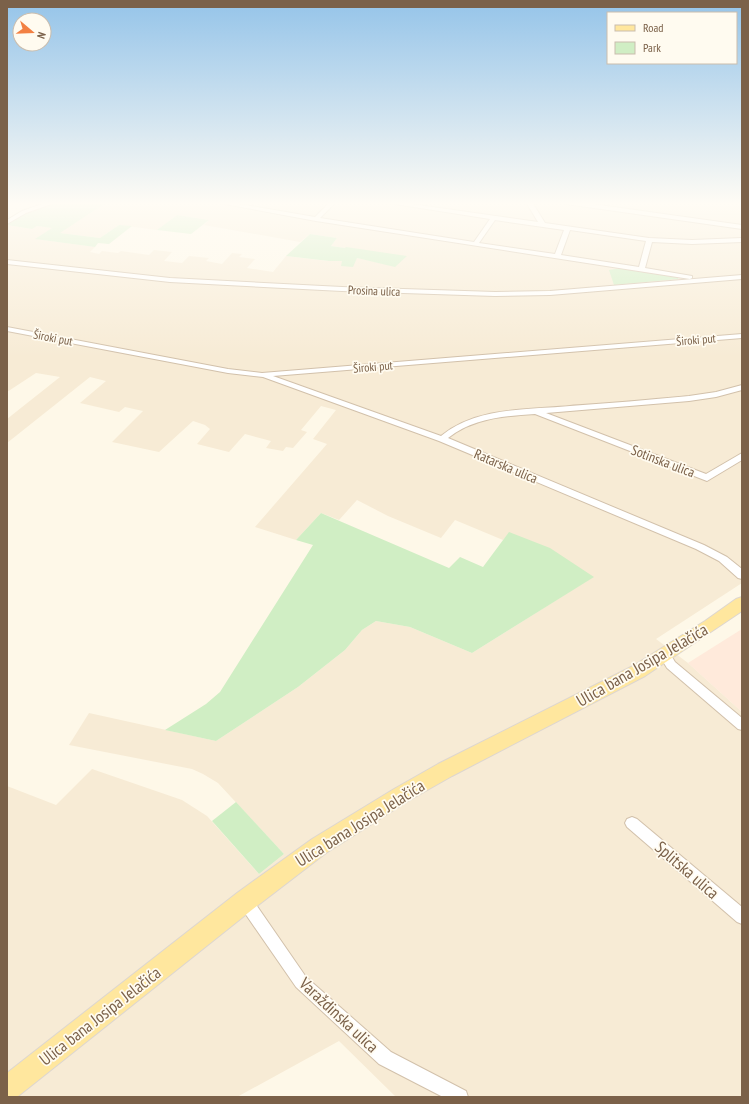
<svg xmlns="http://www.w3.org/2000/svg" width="749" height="1104" font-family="'PT Sans Narrow',sans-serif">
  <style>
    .residential { fill: #f7ebd5 }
    .commercial { fill: #ffeadb }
    .green { fill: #d0eec4 }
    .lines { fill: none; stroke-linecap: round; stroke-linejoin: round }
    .minor-casing { stroke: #d2c1ab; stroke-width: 2 }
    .primary-casing { stroke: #ddd6d0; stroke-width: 2 }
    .minor { fill: #fff; fill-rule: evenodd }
    .primary { fill: #ffe79e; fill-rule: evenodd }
    .labels { text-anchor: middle; stroke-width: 3.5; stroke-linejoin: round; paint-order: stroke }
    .far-street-label { font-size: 12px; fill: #7b6149; stroke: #fffbf0 }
    .street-label { font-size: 14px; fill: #7b6149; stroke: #fffbf0 }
    .near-street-label { font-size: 17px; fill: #7b6149; stroke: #fffbf0 }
  </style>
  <rect width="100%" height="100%" fill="#fef8e8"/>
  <polygon class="residential" points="107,202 742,202 742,583 656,639 688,663 742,712 742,1097 396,1097 339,1041 237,1097 7,1097 7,786 56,805 92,769 182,800 207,816 259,874 284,854 218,783 203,774 192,769 69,745 89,713 216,741 298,687 345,650 362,630 376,621 410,627 472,653 593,577 509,533 503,540 455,520 441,538 388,516 357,500 339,520 321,513 296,540 255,527 327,444 313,439 336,410 321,406 301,430 307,432 293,448 286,447 283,451 266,448 271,441 245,434 229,452 197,444 210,429 205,425 193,421 159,452 112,442 143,411 125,407 119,412 80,403 106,381 90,377 7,443 7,419 60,377 36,373 7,392 7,225 32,229 37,226 52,228 36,239 95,247 90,252 99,254 102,251 118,253 121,251 149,255 154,250 172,252 164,261 182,263 189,256 209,258 206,261 222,264 232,253 242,254 239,257 255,259 247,268 273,272 286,256 328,261 357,258 395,266 345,248 331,246 337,238 310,234 300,242 204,225 209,220 177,215 157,230 119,225 100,238 59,233"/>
  <polygon class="commercial" points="742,629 742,712 688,663"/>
  <g class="green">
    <polygon points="23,202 107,202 60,233 100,238 119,225 132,226 109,244 98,243 95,247 35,239 52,228 37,226 32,229 7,225 7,222 42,205"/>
    <polygon points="177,215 209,220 191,234 157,230"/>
    <polygon points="310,234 337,238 331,246 345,248 346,247 407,256 395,267 357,258 353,267 341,266 342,261 329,261 286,256"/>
    <polygon points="621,268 678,277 678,279 614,285 609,270"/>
    <polygon points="321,513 449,568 460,557 483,567 509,532 550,548 594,577 472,653 410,627 376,621 362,630 345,650 298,687 216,741 165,730 206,704 220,692 313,545 296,540"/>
    <polygon points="236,802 284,854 259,874 212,821"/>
  </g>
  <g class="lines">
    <g class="minor-casing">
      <g id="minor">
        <polygon points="48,202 57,202 26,213 7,224 7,220 22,211"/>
        <path d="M214 202H227L315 217 330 202H336L320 218 474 242 490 219 382 202H397L538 222 526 202H532L545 223 649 238 692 240 742 238V242L692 244 652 242 645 268 692 276V278L690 279 316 221ZM495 220 564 230 555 254 479 243ZM570 230 646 241 639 267 561 255Z"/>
        <polygon points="563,202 578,202 742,225 742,229 566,204"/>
        <polygon points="7,260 170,278 342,287 495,292 550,291 742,275 742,279 550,295 495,296 342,291 170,282 7,264"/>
        <path d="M7 327 228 369 262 373 742 334V338L273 376 441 436C477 407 526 410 570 406 609 403 649 400 689 396L716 392 742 385V390L716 397 689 401 546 413 706 474 742 453V460L707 481 535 414C504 416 473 418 448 438L704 545 727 557 742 569V579L738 578 719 561 696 549 439 441 263 377 228 373 7 331Z"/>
        <polygon points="665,651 669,652 675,662 742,718 742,730 738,729 667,668 659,655 661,652"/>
        <polygon points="632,817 637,819 742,907 742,924 737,922 627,827 625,823 627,819"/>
        <polygon points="245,894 250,896 306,977 391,1052 466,1091 468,1097 443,1097 379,1064 296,987 240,906 238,901 240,896"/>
      </g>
    </g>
    <g class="primary-casing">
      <polygon id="primary" points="742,597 742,611 645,676 452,776 408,801 326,853 253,909 17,1097 7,1097 7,1073 237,893 312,839 394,789 438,764 633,666 705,621 736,599"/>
    </g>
    <use href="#minor" class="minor"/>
    <use href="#primary" class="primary"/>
  </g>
  <linearGradient id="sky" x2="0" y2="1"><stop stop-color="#95c4e9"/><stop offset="0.57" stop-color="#fffcf5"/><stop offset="1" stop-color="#fffcf5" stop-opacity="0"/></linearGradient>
  <rect width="749" height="357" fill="url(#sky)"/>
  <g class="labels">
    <g class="far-street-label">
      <text transform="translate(374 291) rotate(2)" y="4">Prosina ulica</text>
      <text transform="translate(53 338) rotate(11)" y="4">Široki put</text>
      <text transform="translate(696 340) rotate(-5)" y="4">Široki put</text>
      <text transform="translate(373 367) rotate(-5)" y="4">Široki put</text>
    </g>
    <g class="street-label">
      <text transform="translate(663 461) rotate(21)" y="5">Sotinska ulica</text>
      <text transform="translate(506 466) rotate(23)" y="5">Ratarska ulica</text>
    </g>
    <g class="near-street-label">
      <text transform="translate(642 665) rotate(-30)" y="6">Ulica bana Josipa Jelačića</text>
      <text transform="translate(360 823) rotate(-32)" y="6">Ulica bana Josipa Jelačića</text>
      <text transform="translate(687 870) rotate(41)" y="6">Splitska ulica</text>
      <text transform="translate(339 1015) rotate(43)" y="6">Varaždinska ulica</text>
      <text transform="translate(100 1016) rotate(-38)" y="6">Ulica bana Josipa Jelačića</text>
    </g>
  </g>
  <rect width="749" height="1104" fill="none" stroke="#7b6149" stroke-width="16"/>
  <rect x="607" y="12" width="130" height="52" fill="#fffbf0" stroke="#cabdad"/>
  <rect x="615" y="25" width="20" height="6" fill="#ffe79e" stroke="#cabdad"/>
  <text x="643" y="32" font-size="12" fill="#7b6149">Road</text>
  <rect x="615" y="42" width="20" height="12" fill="#d0eec4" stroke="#cabdad"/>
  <text x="643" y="52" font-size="12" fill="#7b6149">Park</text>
  <g transform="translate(32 32) rotate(109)"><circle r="19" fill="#fffbf0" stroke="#cabdad"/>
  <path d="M0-3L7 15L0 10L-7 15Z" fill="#f28043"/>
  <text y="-6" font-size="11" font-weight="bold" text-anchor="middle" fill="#7b6149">N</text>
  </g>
</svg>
